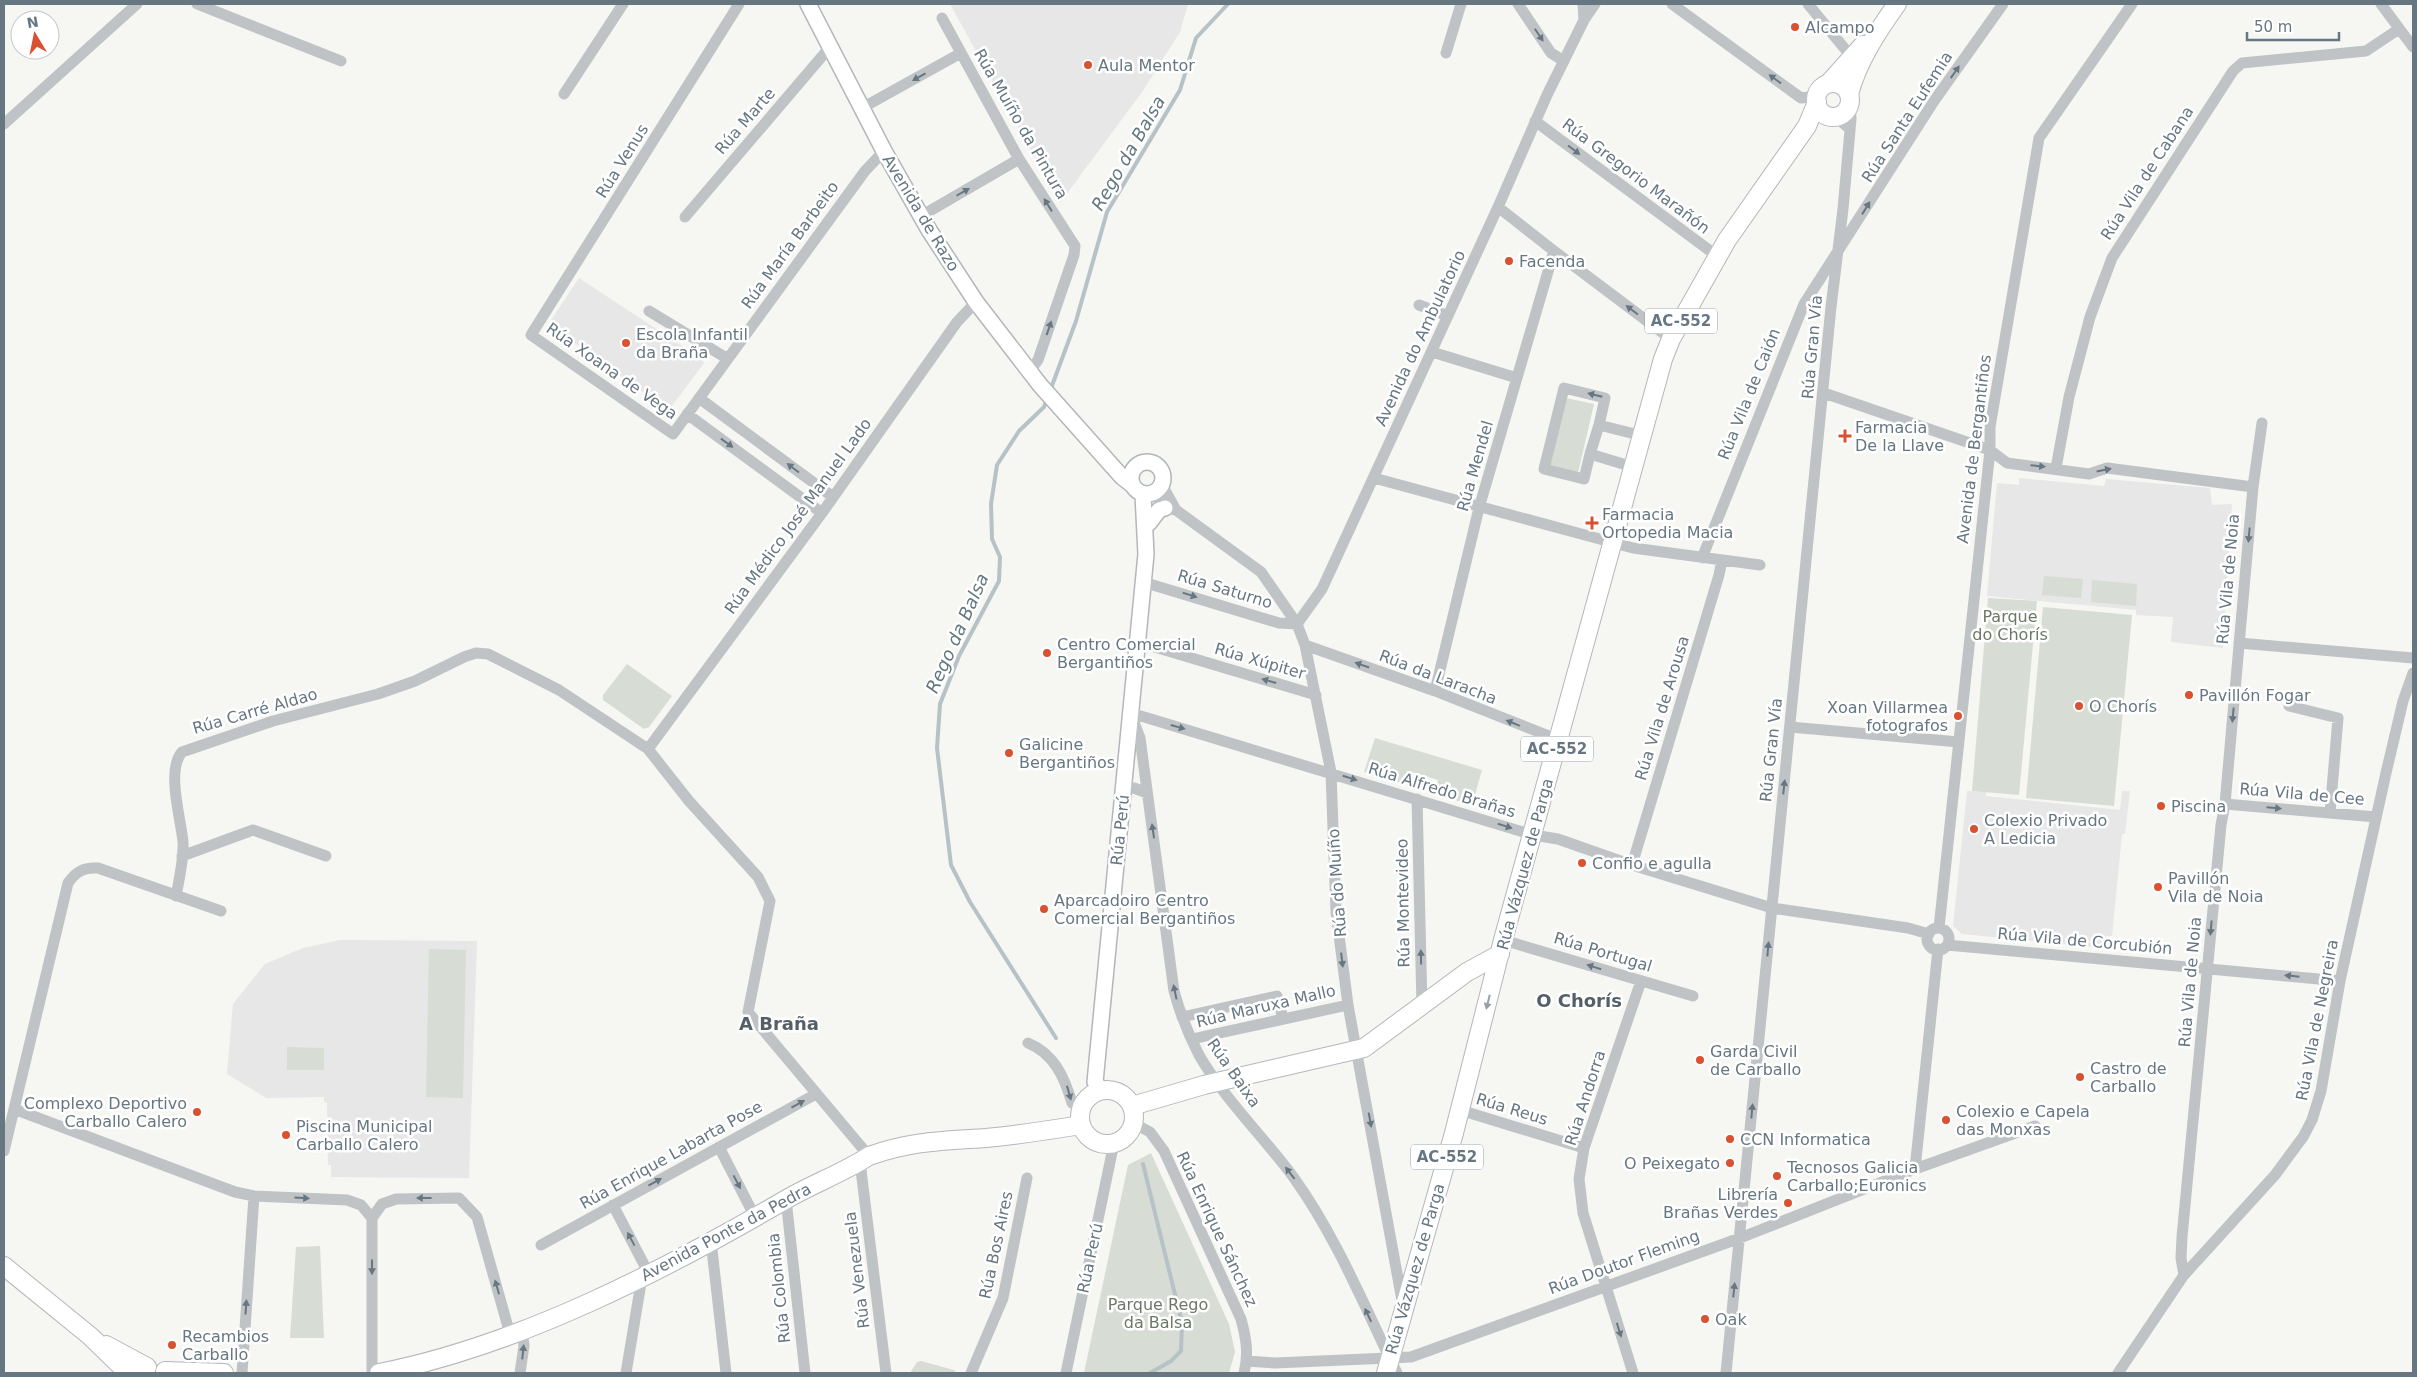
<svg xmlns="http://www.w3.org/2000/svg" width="2417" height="1377" font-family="'DejaVu Sans',sans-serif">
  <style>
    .built { fill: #e6e7e6 }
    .green { fill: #d7dcd4 }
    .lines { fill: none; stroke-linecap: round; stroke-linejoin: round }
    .stream { stroke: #b6c2c6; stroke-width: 4 }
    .secondary-casing { stroke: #b2b7bb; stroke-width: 18 }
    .primary-casing { stroke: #b3b7ba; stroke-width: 20 }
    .street { stroke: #bfc3c6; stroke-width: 11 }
    .secondary { stroke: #fff; stroke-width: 15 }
    .primary { stroke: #fff; stroke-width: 18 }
    .oneway { fill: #677782 }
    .oneway2 { fill: #95a0a8 }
    .poi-dot { fill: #d95130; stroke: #fff; stroke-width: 2 }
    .labels { text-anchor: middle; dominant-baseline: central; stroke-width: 5; stroke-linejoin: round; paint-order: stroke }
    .shield { fill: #fff; stroke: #95a0a8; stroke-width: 1 }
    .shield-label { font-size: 15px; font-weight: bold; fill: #677782 }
    .poi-label { font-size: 16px; fill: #677782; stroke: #fff; text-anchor: start }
    .street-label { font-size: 16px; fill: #677782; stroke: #fff }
    .park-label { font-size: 16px; fill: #6a7965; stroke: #fff }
    .water-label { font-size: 18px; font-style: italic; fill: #63787f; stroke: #fff }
    .neighbourhood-label { font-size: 18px; font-weight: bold; fill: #546067; stroke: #fff }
  </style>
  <rect width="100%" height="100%" fill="#f6f6f3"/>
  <path class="built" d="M 950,4 L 1188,4 L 1180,32 L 1142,92 L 1060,203 Z
    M 579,278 L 702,359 L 704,363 L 671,407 L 665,408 L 552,327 L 551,320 Z
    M 2019,478 L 2104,486 L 2106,479 L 2210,488 L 2212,505 L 2232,504 L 2223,648 L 2171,642 L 2173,617 L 2136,615 L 2136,610 L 1987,596 L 1997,483 L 2019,485 Z
    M 1967,791 L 1986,792 L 1986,796 L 2120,810 L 2122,791 L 2130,791 L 2125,834 L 2122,834 L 2112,936 L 2106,936 L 2105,948 L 1962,934 L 1953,926 Z
    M 340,940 L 477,941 L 469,1178 L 331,1177 L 331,1165 L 328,1165 L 327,1103 L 324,1102 L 324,1097 L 266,1098 L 227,1074 L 233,1004 L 265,964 L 303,948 Z"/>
  <path class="green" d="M 1566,398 L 1594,404 L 1578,473 L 1550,467 Z
    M 2044,576 L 2083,579 L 2081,598 L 2042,595 Z
    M 2092,580 L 2137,584 L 2136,606 L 2091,602 Z
    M 1988,598 L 2037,601 L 2019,795 L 1972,791 Z
    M 2043,607 L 2132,615 L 2114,806 L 2026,798 Z
    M 627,664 L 672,696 L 649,727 L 644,729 L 603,700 L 603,695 Z
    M 1375,738 L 1482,770 L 1472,805 L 1435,794 L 1438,780 L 1412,772 L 1408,785 L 1364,772 Z
    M 429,949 L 466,950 L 463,1098 L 426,1097 Z
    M 287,1047 L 324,1048 L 324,1070 L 287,1070 Z
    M 1151,1153 L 1229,1324 L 1235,1352 L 1229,1373 L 1084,1373 L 1128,1165 Z
    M 320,1246 L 324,1338 L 290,1338 L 296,1247 Z
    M 921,1361 L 954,1370 L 957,1373 L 910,1373 L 917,1362 Z"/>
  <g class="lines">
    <path class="stream" d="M 1050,391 L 1076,321 L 1107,212 L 1180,90 L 1196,38 L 1228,4
      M 1047,399 L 1044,407 L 1019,431 L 997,465 L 991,504 L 992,539 L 1000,557 L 999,581 L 959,656 L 940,704 L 937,748 L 951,865 L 970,902 L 1056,1038
      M 1143,1164 L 1182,1323 L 1181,1351 L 1171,1361 L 1150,1373"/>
    <defs>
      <path id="secondary" d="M 808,4 L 884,151 L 929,230 L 976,302 L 1040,385 L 1122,477 L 1131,484
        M1131 478a16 16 0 1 1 32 0a16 16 0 1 1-32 0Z
        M 1149,523 L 1159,510 L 1165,508
        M 1101,1090 L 1095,1082 L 1146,554 L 1143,495"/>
      <path id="primary" d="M1816 100a17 17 0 1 1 34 0a17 17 0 1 1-34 0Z
        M 1828,84 L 1863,45
        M 1849,94 C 1858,61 1877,32 1897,4
        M1080 1117a27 27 0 1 1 54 0a27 27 0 1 1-54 0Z
        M 1132,1106 L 1204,1085 L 1364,1048 L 1467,972 L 1500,954
        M 4,1266 L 90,1336 L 128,1373
        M 106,1345 L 147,1367
        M 165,1371 L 224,1373
        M 379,1373 C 518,1346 663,1271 785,1200 C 812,1184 843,1173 869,1156 C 912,1141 942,1141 986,1138 C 1018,1135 1050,1130 1081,1125
        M 1386,1373 L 1454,1133 L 1503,940 L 1663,359 L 1671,339 L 1727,240 L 1807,126 L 1817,102"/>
    </defs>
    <use href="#secondary" class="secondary-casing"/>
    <use href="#primary" class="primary-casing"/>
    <path class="street" d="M 197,4 L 341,61
      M 739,4 L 531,335 L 673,434 L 865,171 L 884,151
      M 1518,4 L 1551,53 L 1564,61
      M 1583,4 L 1584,20
      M 1672,4 L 1801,98 L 1817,96
      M 1808,4 L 1845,49
      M 2381,4 L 2413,47
      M 942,18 L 1019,159 L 1075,246 L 1074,255 L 1038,360 L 1029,372
      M 1446,53 L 1461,4
      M 564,94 L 623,4
      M 862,108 L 961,53
      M 1836,117 L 1850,129
      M 1535,121 L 1717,256
      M 4,124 L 137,4
      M 1498,207 L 1554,251 L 1671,339
      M 921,216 L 1019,159
      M 685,217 L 830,47
      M 1419,305 L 1448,316
      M 649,311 L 728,359
      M 1432,352 L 1517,378
      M 1824,393 L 1990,450 L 2007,463 L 2089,474 L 2107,468 L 2253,487
      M 699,398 L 833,497
      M 687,414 L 822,513
      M 1590,454 L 1599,425
      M 1633,467 L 1590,454 L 1584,479 L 1544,469 L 1564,388 L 1605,398 L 1599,425 L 1643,436
      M 2056,468 L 2069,397 L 2090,317 L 2112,258 L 2233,71 L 2242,63 L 2366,51 L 2399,29
      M 1374,478 L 1633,548 L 1760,565
      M 1162,485 L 1176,510
      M 1156,492 L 1165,508 L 1176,510 L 1261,572 L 1297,624 L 1305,645 L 1331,772 L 1336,912 L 1348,1005 L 1403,1306
      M 1702,558 L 1804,304 L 1934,101 L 2003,4
      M 1143,582 L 1279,623 L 1297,624
      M 1297,624 L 1322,589 L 1498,207 L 1547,95 L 1584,20 L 1595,4
      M 1138,642 L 1316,695
      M 2239,643 L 2413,658
      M 1305,645 L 1435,691 L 1559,740
      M 1435,691 L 1479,508 L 1554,251
      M 2289,706 L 2338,718 L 2330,813
      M 1131,713 L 1533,835 L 1558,839 L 1632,865 L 1772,908 L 1908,928 L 1929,934
      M 1132,717 L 1140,738 L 1174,991 C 1180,1013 1188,1034 1199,1055 C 1225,1100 1264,1137 1294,1178 C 1337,1238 1365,1308 1397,1373
      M 1790,727 L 1959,742
      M 648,749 L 822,513 L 957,322 L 976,302
      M 1124,789 L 1134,788 L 1147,793
      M 1417,799 L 1422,1006
      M 2225,804 L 2376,817
      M 182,856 L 253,830 L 326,856
      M 1632,865 L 1719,575 L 1722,560
      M 176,896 C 179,879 184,860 183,842 C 181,819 166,770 182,752 L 273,721 L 378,694 L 415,681 L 464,657 L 476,653 L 488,654 L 559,690 L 648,749 L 689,801 L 758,877 L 770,901 L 748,1012 L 869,1156
      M 1939,928 L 1990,450 L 1990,427 L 2039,138 L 2132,4
      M1927 939a11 11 0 1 1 22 0a11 11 0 1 1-22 0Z
      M 1503,940 L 1693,996
      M 1947,945 L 2340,981
      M 1182,1017 L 1277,996 L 1283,1019
      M 1192,1039 L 1348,1005
      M 1028,1043 C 1054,1054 1064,1076 1072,1103 L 1082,1107
      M 14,1109 L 235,1192 L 254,1196 L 347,1200 L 361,1205 L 372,1218
      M 1460,1110 L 1584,1148
      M 1133,1123 L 1150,1132 L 1164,1151 L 1241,1319 C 1246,1338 1249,1353 1244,1373
      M 719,1147 L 755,1217
      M 4,1151 L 68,883 C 76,872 83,867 98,868 L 221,911
      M 860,1162 L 886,1373
      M 1915,1169 L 1938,949
      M 786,1199 L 805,1373
      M 613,1205 L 649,1274
      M 372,1218 L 382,1204 L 396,1199 L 459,1198 L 477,1217 L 510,1334
      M 372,1218 L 372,1373
      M 711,1241 L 726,1373
      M 541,1245 L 816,1094
      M 2184,1275 L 2181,1258 L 2182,1237 L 2221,825 L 2225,804 L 2253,487 L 2262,423
      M 1247,1361 L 1275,1363 L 1411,1357 L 1740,1238 L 1915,1169 L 2035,1126
      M 242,1373 L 254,1196
      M 520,1373 L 524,1346 L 522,1330
      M 626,1373 L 642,1277
      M 971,1373 L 1003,1298 L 1027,1178
      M 1066,1373 L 1114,1143
      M 1633,1373 L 1583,1213 L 1579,1179 L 1584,1148 L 1641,981
      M 1726,1373 L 1831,307 L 1843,209 L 1851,119 L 1850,104
      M 2118,1373 L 2184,1275 L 2275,1175 L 2303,1137 L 2312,1120 L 2321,1091 L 2340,981 L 2386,773 L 2403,701 L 2413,673"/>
    <use href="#secondary" class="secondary"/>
    <use href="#primary" class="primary"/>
  </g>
  <defs><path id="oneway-solid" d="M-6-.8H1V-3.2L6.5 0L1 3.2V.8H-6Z" transform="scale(1.25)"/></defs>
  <g class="oneway">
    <use href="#oneway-solid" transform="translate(1539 35) rotate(56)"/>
    <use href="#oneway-solid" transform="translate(1955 72) rotate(-55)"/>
    <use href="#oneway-solid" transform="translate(919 77) rotate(151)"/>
    <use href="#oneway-solid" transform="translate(1775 79) rotate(-144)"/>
    <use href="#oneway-solid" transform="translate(1574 150) rotate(37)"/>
    <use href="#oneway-solid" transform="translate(963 192) rotate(-30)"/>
    <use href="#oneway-solid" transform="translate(1048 205) rotate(-122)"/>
    <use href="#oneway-solid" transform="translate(1866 208) rotate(-58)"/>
    <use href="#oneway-solid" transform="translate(1632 310) rotate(-143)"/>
    <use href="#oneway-solid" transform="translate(1049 328) rotate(-71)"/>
    <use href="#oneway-solid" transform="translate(1595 395) rotate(-166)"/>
    <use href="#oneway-solid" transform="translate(727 443) rotate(36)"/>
    <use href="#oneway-solid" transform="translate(2038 466) rotate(6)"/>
    <use href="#oneway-solid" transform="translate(793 468) rotate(-143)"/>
    <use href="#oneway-solid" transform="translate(2104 470) rotate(-11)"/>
    <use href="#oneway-solid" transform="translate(2249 535) rotate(95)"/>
    <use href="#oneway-solid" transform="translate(1190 595) rotate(17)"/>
    <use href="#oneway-solid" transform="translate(1362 665) rotate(-161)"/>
    <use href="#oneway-solid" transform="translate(1269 681) rotate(-164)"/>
    <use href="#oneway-solid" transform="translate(2233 715) rotate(95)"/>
    <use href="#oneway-solid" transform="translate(1513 723) rotate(-158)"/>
    <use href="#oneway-solid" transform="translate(1178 727) rotate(16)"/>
    <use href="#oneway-solid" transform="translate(1350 778) rotate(17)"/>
    <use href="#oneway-solid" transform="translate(1784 787) rotate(-84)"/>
    <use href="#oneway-solid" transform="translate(2274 808) rotate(5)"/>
    <use href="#oneway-solid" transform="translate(1505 826) rotate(17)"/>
    <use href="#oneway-solid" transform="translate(1153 831) rotate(-98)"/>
    <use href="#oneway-solid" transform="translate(2211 928) rotate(95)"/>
    <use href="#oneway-solid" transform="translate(1768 949) rotate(-85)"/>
    <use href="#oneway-solid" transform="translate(1421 957) rotate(-91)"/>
    <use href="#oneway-solid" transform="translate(1342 960) rotate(83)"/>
    <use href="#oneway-solid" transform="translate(1594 967) rotate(-163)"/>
    <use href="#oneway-solid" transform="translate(2292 976) rotate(-174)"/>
    <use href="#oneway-solid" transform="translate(1175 992) rotate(-102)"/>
    <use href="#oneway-solid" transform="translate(1069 1093) rotate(74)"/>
    <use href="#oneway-solid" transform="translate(798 1104) rotate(-29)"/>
    <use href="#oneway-solid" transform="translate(1752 1111) rotate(-85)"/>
    <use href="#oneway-solid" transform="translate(1370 1120) rotate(80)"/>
    <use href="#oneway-solid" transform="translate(1290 1173) rotate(-128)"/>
    <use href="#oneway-solid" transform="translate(655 1182) rotate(-29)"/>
    <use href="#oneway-solid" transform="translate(737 1182) rotate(62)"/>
    <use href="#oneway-solid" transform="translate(302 1198) rotate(3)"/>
    <use href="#oneway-solid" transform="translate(424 1198) rotate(180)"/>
    <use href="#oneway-solid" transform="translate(631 1239) rotate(-118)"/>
    <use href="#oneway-solid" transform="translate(372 1267) rotate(90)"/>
    <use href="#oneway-solid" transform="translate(497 1287) rotate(-106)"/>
    <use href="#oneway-solid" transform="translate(1734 1290) rotate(-84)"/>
    <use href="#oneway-solid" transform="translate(246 1307) rotate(-86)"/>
    <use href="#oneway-solid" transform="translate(1368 1315) rotate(-115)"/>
    <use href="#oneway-solid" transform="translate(1619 1330) rotate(73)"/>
    <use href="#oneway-solid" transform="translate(523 1352) rotate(-84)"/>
  </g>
  <use class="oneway2" href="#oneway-solid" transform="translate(1488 1002) rotate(104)"/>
  <g class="poi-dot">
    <circle cx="1795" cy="27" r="5"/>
    <circle cx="1088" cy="65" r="5"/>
    <circle cx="1509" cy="261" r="5"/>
    <circle cx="626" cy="343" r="5"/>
    <path d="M1842.5 428.5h5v5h5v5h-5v5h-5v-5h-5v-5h5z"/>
    <path d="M1589.5 515.5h5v5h5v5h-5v5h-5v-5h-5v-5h5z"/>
    <circle cx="1047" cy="653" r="5"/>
    <circle cx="2189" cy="695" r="5"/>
    <circle cx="2079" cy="706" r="5"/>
    <circle cx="1958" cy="716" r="5"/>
    <circle cx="1009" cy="753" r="5"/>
    <circle cx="2161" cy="806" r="5"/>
    <circle cx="1974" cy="829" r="5"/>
    <circle cx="1582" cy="863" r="5"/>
    <circle cx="2158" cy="887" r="5"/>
    <circle cx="1044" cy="909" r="5"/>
    <circle cx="1700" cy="1060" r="5"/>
    <circle cx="2080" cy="1077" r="5"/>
    <circle cx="197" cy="1112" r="5"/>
    <circle cx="1946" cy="1120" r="5"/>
    <circle cx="286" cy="1135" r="5"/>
    <circle cx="1730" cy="1139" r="5"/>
    <circle cx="1730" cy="1163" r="5"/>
    <circle cx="1777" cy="1176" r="5"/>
    <circle cx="1788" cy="1203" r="5"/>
    <circle cx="1705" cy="1319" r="5"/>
    <circle cx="172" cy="1345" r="5"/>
  </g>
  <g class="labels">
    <g class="shield">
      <rect x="1645" y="308.5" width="72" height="25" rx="4"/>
      <rect x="1521" y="736.5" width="72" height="25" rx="4"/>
      <rect x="1411" y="1144.5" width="72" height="25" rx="4"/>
    </g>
    <g class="shield-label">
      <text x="1681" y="321">AC-552</text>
      <text x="1557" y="749">AC-552</text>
      <text x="1447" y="1157">AC-552</text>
    </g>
    <g class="poi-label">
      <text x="1805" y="27">Alcampo</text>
      <text x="1098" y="65">Aula Mentor</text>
      <text x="1519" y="261">Facenda</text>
      <text x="636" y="334">Escola Infantil<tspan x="636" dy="18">da Braña</tspan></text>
      <text x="1855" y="427">Farmacia<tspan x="1855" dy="18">De la Llave</tspan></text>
      <text x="1602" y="514">Farmacia<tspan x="1602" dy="18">Ortopedia Macia</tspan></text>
      <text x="1057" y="644">Centro Comercial<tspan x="1057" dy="18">Bergantiños</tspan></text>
      <text x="2199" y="695">Pavillón Fogar</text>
      <text x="2089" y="706">O Chorís</text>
      <text x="1948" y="707" text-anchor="end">Xoan Villarmea<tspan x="1948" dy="18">fotografos</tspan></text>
      <text x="1019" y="744">Galicine<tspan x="1019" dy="18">Bergantiños</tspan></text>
      <text x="2171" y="806">Piscina</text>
      <text x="1984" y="820">Colexio Privado<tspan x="1984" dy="18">A Ledicia</tspan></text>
      <text x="1592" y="863">Confio e agulla</text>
      <text x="2168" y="878">Pavillón<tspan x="2168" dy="18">Vila de Noia</tspan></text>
      <text x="1054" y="900">Aparcadoiro Centro<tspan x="1054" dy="18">Comercial Bergantiños</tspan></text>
      <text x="1710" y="1051">Garda Civil<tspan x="1710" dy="18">de Carballo</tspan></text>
      <text x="2090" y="1068">Castro de<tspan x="2090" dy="18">Carballo</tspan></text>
      <text x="187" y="1103" text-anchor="end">Complexo Deportivo<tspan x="187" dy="18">Carballo Calero</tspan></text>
      <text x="1956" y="1111">Colexio e Capela<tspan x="1956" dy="18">das Monxas</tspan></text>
      <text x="296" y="1126">Piscina Municipal<tspan x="296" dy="18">Carballo Calero</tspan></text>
      <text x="1740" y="1139">CCN Informatica</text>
      <text x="1720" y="1163" text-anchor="end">O Peixegato</text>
      <text x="1787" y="1167">Tecnosos Galicia<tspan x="1787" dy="18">Carballo;Euronics</tspan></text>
      <text x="1778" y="1194" text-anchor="end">Librería<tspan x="1778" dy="18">Brañas Verdes</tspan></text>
      <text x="1715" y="1319">Oak</text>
      <text x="182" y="1336">Recambios<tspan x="182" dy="18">Carballo</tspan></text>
    </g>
    <g class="street-label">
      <text transform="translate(1907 117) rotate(-57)">Rúa Santa Eufemia</text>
      <text transform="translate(745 121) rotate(-49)">Rúa Marte</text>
      <text transform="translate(1021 124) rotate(60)">Rúa Muíño da Pintura</text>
      <text transform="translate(622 161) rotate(-58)">Rúa Venus</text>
      <text transform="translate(2147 173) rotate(-57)">Rúa Vila de Cabana</text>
      <text transform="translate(1636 176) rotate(37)">Rúa Gregorio Marañón</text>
      <text transform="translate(921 213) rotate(59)">Avenida de Razo</text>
      <text transform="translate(790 245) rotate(-54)">Rúa María Barbeito</text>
      <text transform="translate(1420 338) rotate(-65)">Avenida do Ambulatorio</text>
      <text transform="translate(1812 347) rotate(-85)">Rúa Gran Vía</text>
      <text transform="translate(612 371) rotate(35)">Rúa Xoana de Vega</text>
      <text transform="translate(1749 394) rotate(-68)">Rúa Vila de Caión</text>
      <text transform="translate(1974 449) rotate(-83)">Avenida de Bergantiños</text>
      <text transform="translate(1475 466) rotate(-74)">Rúa Mendel</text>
      <text transform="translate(798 516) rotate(-54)">Rúa Médico José Manuel Lado</text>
      <text transform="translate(2228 579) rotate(-85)">Rúa Vila de Noia</text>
      <text transform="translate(1225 589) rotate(17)">Rúa Saturno</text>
      <text transform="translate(1260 661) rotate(16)">Rúa Xúpiter</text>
      <text transform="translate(1438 677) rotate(21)">Rúa da Laracha</text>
      <text transform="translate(1662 708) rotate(-73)">Rúa Vila de Arousa</text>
      <text transform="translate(255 711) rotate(-16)">Rúa Carré Aldao</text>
      <text transform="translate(1771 750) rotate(-84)">Rúa Gran Vía</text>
      <text transform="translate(1442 790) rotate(17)">Rúa Alfredo Brañas</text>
      <text transform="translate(2302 794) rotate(5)">Rúa Vila de Cee</text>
      <text transform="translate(1120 830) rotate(-84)">Rúa Perú</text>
      <text transform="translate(1525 864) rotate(-75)">Rúa Vázquez de Parga</text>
      <text transform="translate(1337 883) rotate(-94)">Rúa do Muíño</text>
      <text transform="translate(1403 903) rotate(-91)">Rúa Montevideo</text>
      <text transform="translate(2085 941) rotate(5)">Rúa Vila de Corcubión</text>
      <text transform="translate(1603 952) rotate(17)">Rúa Portugal</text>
      <text transform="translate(2190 982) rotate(-85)">Rúa Vila de Noia</text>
      <text transform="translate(1266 1006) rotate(-13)">Rúa Maruxa Mallo</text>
      <text transform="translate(2317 1020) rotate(-79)">Rúa Vila de Negreira</text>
      <text transform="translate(1234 1073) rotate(55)">Rúa Baixa</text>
      <text transform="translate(1585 1098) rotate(-72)">Rúa Andorra</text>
      <text transform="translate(1512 1109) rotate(17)">Rúa Reus</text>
      <text transform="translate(671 1155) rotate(-29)">Rúa Enrique Labarta Pose</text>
      <text transform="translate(1217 1229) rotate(65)">Rúa Enrique Sánchez</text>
      <text transform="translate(726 1232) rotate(-28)">Avenida Ponte da Pedra</text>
      <text transform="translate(996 1245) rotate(-78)">Rúa Bos Aires</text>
      <text transform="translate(1090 1258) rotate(-78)">Rúa Perú</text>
      <text transform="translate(1624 1262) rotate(-20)">Rúa Doutor Fleming</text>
      <text transform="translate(1415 1269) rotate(-74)">Rúa Vázquez de Parga</text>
      <text transform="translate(857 1270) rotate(-97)">Rúa Venezuela</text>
      <text transform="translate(779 1288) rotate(-96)">Rúa Colombia</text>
    </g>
    <g class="park-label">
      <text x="2010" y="616">Parque<tspan x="2010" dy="18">do Chorís</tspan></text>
      <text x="1158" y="1304">Parque Rego<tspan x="1158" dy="18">da Balsa</tspan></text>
    </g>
    <g class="water-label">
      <text transform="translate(1128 153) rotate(-60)">Rego da Balsa</text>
      <text transform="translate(957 633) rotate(-66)">Rego da Balsa</text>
    </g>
    <g class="neighbourhood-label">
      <text x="1579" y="1000">O Chorís</text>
      <text x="779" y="1023">A Braña</text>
    </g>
  </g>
  <rect width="2417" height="1377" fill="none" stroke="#677782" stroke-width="10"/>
  <g transform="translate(35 35) rotate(350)"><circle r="24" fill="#ffffff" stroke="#c2c9cd"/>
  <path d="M0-4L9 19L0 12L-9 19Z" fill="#d95130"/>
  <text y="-8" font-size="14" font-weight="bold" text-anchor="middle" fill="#677782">N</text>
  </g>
  <path d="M2247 32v8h92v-8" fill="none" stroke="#677782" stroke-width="2.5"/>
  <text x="2254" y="32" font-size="15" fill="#677782" stroke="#ffffff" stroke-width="4" paint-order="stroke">50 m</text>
</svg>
